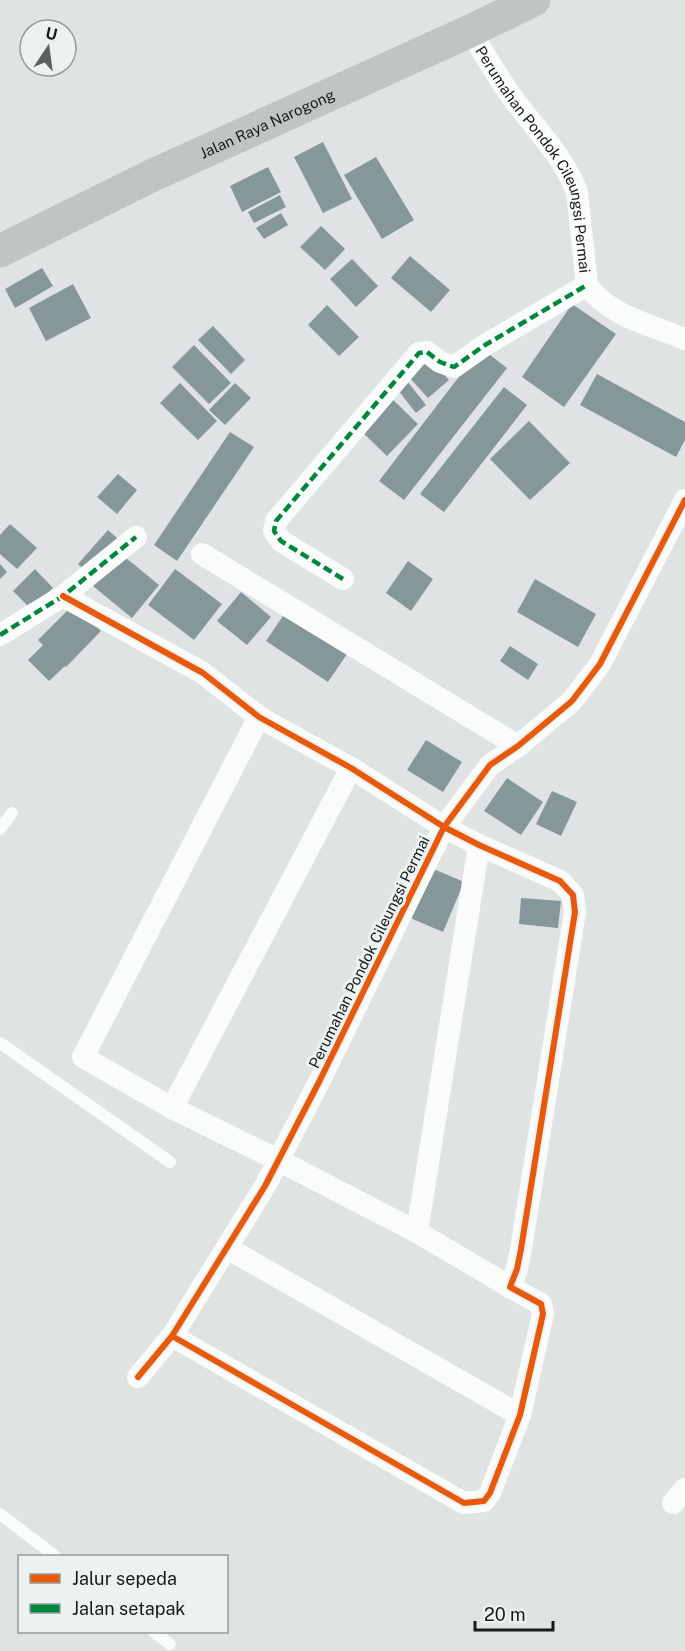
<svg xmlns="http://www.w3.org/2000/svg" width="685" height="1651" font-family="'Public Sans',sans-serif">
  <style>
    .building { fill: #859799 }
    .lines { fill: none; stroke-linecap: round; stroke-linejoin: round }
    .service { stroke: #fafbfb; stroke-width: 12 }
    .minor { stroke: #fafbfb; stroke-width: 22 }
    .primary { stroke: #bfc5c3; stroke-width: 33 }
    .quiet { stroke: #00873e; stroke-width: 4.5; stroke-dasharray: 9 4.5; stroke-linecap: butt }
    .cycleway-casing { stroke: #ebf2f1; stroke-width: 10 }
    .cycleway { stroke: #e8590c; stroke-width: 6 }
    .labels { text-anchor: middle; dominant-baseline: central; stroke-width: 6; stroke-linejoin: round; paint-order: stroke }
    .street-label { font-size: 15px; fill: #191b1b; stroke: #ebf2f1 }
  </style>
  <rect width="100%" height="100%" fill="#dfe3e3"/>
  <path class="building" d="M 323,142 L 352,199 L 323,213 L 294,157 Z
    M 376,157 L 414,220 L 382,239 L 344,175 Z
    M 268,167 L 281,192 L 242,212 L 230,186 Z
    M 280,195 L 286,207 L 254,223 L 248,212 Z
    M 281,213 L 288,225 L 264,239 L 256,228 Z
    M 321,226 L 345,249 L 325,270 L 300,247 Z
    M 410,256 L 450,290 L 431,312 L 391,278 Z
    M 352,259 L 378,286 L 356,307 L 330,279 Z
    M 42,268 L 53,286 L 15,308 L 5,289 Z
    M 73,284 L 91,318 L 46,341 L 29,308 Z
    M 572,304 L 616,334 L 564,407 L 522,377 Z
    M 327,305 L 359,337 L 339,356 L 308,325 Z
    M 213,326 L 245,360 L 231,374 L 198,340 Z
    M 194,345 L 231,383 L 209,404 L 172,367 Z
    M 481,348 L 507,368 L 404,500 L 379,481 Z
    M 429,358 L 449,380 L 428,398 L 408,376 Z
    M 597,374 L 685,422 L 685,440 L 676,457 L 580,405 Z
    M 404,377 L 426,405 L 416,413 L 394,385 Z
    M 180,383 L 217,421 L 198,440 L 160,403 Z
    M 235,383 L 251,398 L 225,425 L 209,410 Z
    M 504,387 L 527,405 L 444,512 L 420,494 Z
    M 388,395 L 418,424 L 387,456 L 357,427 Z
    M 529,421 L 570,463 L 530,500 L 490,459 Z
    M 230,432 L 254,447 L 177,561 L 154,545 Z
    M 118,474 L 137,490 L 117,514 L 97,497 Z
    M 10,524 L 37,548 L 17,569 L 0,554 L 0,535 Z
    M 108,530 L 117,538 L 87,572 L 78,564 Z
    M 120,553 L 159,585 L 132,618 L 93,586 Z
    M 408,561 L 433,579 L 411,611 L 386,593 Z
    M 0,564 L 7,572 L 0,579 Z
    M 35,569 L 53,588 L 31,609 L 13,591 Z
    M 175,569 L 222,604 L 194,640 L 148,605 Z
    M 535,579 L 596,614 L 578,647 L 517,612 Z
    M 241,592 L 271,617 L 247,645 L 217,621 Z
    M 74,604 L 101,631 L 66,667 L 65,666 L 49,681 L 28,660 L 43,645 L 38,640 Z
    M 287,610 L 349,651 L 328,682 L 266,641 Z
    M 510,646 L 538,664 L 528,680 L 500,661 Z
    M 426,740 L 462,762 L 443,792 L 407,770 Z
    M 507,778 L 543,802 L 521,835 L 484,811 Z
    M 552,791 L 577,802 L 561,836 L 536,824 Z
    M 429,867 L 464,882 L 443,932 L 408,917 Z
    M 521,898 L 561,901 L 558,928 L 519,924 Z"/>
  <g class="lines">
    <path class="service" d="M 0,829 L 12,813
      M 0,1043 L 170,1162
      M 0,1514 L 55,1556
      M 154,1632 L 170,1644"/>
    <g class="minor">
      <path id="s1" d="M 470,31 C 484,53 497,76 512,97 C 535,129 563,155 577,192 L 587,285 C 609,316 651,325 685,339"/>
      <path d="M 202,554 L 518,746"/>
      <path d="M 343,579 L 281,541 L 274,531 L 276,521 L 419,353 L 427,352 L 440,362 L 454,367 L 485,345 L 587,285"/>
      <path d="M 63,596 L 203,673 L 259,717 L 351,768 L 444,827 L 479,845 L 560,881 L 573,895 L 575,912 L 521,1249 L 517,1269 L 510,1287 L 541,1304 L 543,1314 L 520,1415 L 490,1493 L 484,1501 L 464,1503 L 172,1336"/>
      <path d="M 0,635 L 63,596 L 136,537"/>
      <path d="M 259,717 L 83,1057 L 172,1108 L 278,1160 L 417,1232 L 510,1287"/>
      <path d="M 172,1108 L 351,768"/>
      <path d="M 417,1232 L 479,845"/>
      <path d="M 227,1248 L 520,1415"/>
      <path d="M 138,1377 L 172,1336 L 265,1186 L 319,1082 L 444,827 L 490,765 L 518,746 L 572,701 L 600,664 L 685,500"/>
      <path d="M 673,1503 L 685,1489"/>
    </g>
    <path class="primary" id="s2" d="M 0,251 L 151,176 L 470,31 L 534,0"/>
    <path class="quiet" d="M 343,579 L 281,541 L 274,531 L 276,521 L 419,353 L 427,352 L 440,362 L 454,367 L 485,345 L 587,285
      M 0,635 L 63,596 L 136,537"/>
    <defs>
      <path id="cycleway" d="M 63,596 L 203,673 L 259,717 L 351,768 L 444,827 L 479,845 L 560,881 L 573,895 L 575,912 L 521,1249 L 517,1269 L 510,1287 L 541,1304 L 543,1314 L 520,1415 L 490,1493 L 484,1501 L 464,1503 L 172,1336
        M 138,1377 L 172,1336 L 265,1186 L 319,1082 L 444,827 L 490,765 L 518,746 L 572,701 L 600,664 L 685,500"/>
    </defs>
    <use href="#cycleway" class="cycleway-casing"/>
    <use href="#cycleway" class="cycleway"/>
  </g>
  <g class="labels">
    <g class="street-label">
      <text stroke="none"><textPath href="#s2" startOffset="296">Jalan Raya Narogong</textPath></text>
      <text stroke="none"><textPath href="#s1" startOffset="147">Perumahan Pondok Cileungsi Permai</textPath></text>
      <text transform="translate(369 952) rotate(-64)">Perumahan Pondok Cileungsi Permai</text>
    </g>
  </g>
  <rect x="18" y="1555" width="210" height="78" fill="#ebf2f1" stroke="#979c9b" stroke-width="1.5"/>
  <rect x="30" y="1574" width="30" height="9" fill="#e8590c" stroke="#979c9b" stroke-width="1.5"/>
  <text x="72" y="1585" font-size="18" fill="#191b1b">Jalur sepeda</text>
  <rect x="30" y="1604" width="30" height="9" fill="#00873e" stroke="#979c9b" stroke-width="1.5"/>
  <text x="72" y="1615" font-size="18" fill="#191b1b">Jalan setapak</text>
  <g transform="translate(48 48) rotate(13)"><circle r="28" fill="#ebf2f1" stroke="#979c9b" stroke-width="1.5"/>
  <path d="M0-4.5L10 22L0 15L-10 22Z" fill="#5e6161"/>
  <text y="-9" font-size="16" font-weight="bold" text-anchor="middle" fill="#191b1b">U</text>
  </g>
  <path d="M475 1621v9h78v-9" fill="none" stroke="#191b1b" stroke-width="3"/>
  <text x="484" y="1621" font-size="18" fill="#191b1b" stroke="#ebf2f1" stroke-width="4.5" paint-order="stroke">20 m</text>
</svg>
